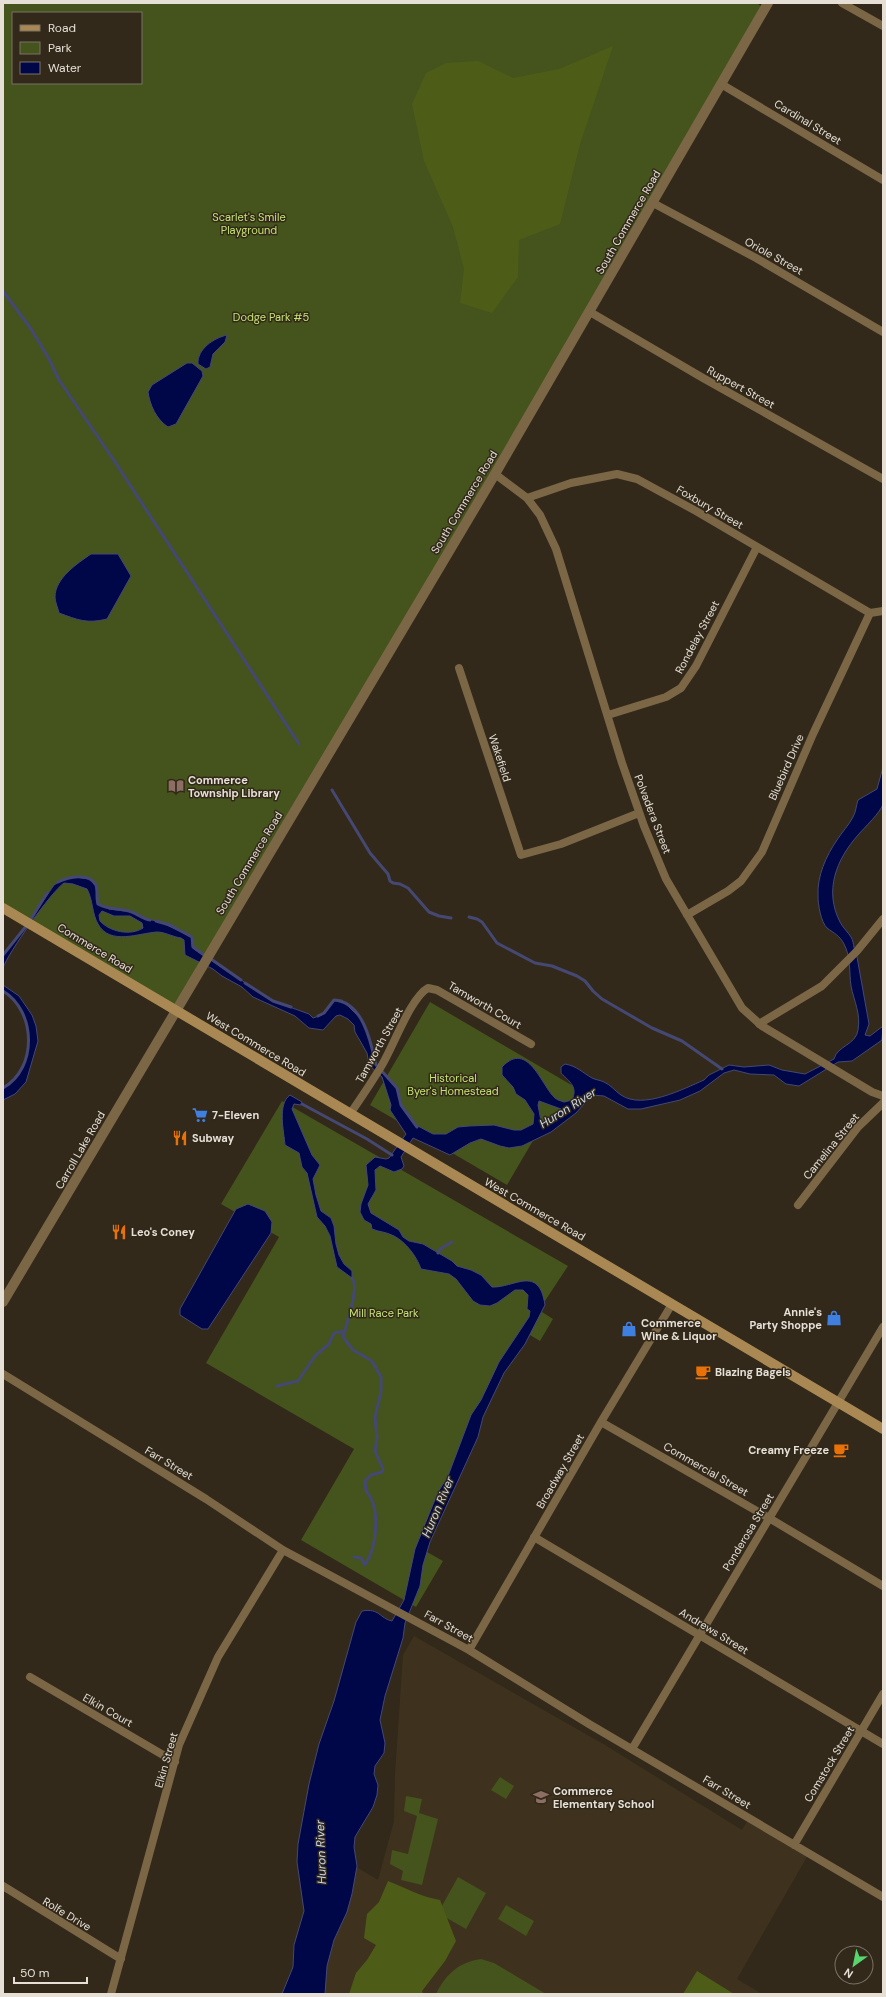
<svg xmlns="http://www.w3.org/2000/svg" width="886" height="1997" font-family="'DM Sans',sans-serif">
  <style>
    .built { fill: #3e321e }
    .green { fill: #45531c; fill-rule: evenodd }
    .forest { fill: #4d5d18 }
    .water { fill: #000748; stroke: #454873; fill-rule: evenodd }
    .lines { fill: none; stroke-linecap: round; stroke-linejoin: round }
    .stream { stroke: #454873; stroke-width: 3 }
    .minor { stroke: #7b6646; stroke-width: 8 }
    .tertiary { stroke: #7b6646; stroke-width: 10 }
    .secondary { stroke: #a98853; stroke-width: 10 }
    .labels { text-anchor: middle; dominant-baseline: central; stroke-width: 3; stroke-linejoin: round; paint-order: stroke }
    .street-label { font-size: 11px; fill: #e5dfd6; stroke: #32291a }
    .park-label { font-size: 11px; fill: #c5e46f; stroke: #32291a }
    .poi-label { font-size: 11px; font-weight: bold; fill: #e5dfd6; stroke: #32291a; text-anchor: start }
    .water-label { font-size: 12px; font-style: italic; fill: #cdd8ec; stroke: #32291a }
  </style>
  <rect width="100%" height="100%" fill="#32291a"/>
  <path class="built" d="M 414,1636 L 605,1745 L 742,1830 L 748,1820 L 808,1855 L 737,1979 L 762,1994 L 293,1994 L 317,1843 L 378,1880 L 394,1821 L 395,1774 L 403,1655 Z"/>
  <path class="green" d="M 3,3 L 757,3 L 763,8 L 218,939 L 174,1008 L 3,905 ZM 13,13 L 141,13 L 141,83 L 13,83 Z
    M 430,1002 L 585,1093 L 534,1139 L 507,1185 L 370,1105 Z
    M 282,1101 L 568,1266 L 539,1310 L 553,1319 L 540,1341 L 525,1332 L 502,1366 L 420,1548 L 443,1561 L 416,1607 L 301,1540 L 354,1449 L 206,1363 L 279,1237 L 221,1204 Z
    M 500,1777 L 514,1786 L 506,1799 L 491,1790 Z
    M 406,1796 L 422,1799 L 419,1813 L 438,1819 L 422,1885 L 401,1880 L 403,1871 L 390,1864 L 392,1850 L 408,1854 L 417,1816 L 404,1811 Z
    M 458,1877 L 486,1893 L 466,1929 L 438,1913 Z
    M 506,1905 L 534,1921 L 526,1936 L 498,1919 Z
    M 481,1959 L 494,1963 L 546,1994 L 436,1994 C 446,1974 459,1962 481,1959 Z"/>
  <path class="forest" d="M 613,46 L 580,144 L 560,224 L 519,240 L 518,277 L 492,313 L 460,303 L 464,269 L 453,227 L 424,161 L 412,104 L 426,73 L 446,63 L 478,61 L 513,78 L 559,69 Z
    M 388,1881 C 406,1888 421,1897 440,1900 L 456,1941 L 445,1961 L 422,1991 L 423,1994 L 349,1994 L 356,1973 L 367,1960 L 376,1945 L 364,1938 L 367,1914 L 379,1902 Z
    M 697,1971 L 734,1994 L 683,1994 Z"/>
  <path class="water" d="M 227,335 L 225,342 L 213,354 L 210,367 L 206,369 L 198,364 C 197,349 214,338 227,335 Z
    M 187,363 L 192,363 L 202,371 L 203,376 L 176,424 L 168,427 C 156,419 150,405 148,392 L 152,385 Z
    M 91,554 L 118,554 L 131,576 L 107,619 C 87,624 78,620 59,613 C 58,608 55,602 55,597 C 55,578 78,563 91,554 Z
    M 883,767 C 883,778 886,793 883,804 C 881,812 864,828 858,835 C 836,860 824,891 840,922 C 843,928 848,932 851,937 C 855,944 853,951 857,957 L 869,1024 L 865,1035 L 870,1036 L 883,1026 L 882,1040 L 852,1061 L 838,1062 L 799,1086 L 786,1084 L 774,1075 L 750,1074 L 734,1070 L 724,1073 L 700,1091 L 680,1100 L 641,1109 L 628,1109 L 604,1096 L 592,1095 L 576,1113 L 551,1132 L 522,1146 L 509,1148 L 500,1146 L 481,1139 L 470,1143 L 450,1155 L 413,1138 L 401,1157 L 404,1166 L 402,1169 L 394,1172 L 380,1166 L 375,1170 L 376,1190 L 368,1204 L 371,1213 L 399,1230 L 403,1237 L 409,1241 L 423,1244 L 452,1261 L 457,1266 L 471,1270 L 481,1275 L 492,1287 C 514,1288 539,1264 545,1305 L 525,1344 L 504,1373 L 483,1417 L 478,1437 L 430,1542 L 423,1565 L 420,1586 L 405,1623 L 403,1638 L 385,1696 L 380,1720 L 385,1743 L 384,1753 L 375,1766 L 374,1774 L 378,1785 L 377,1795 L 373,1807 L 355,1837 L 354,1847 L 357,1866 L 352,1894 L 347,1912 L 334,1940 L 327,1966 L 325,1994 L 282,1994 L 293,1967 L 294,1945 L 304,1911 L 297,1862 L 298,1844 L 309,1784 L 319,1744 L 334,1701 L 356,1622 L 362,1611 C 380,1608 379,1618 392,1621 L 404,1600 L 415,1549 L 438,1492 L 448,1476 L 471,1415 L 481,1400 L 499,1362 L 529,1317 L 530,1311 L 527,1309 L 528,1295 L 523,1290 L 515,1290 L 497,1303 L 490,1306 L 480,1305 L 473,1301 L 456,1279 L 449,1274 L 421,1269 C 417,1257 406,1242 394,1236 C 387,1232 379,1232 372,1229 L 371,1224 L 364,1220 L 360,1212 L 361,1204 L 368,1185 L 366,1165 L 375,1157 L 386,1159 L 389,1158 L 406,1134 L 390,1110 L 391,1105 L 382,1077 L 369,1065 L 367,1053 L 355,1032 L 354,1025 L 348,1019 L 340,1015 L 336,1016 L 323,1030 L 309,1028 L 295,1016 L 253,997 L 242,987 L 222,976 L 213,969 L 185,955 L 184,940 L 181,938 C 173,937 165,932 157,932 C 139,933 110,946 98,924 C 92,914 93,900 87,889 L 73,884 L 64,883 C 51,892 8,953 3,968 L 3,955 L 27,925 L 54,885 L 64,879 L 74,877 L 90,879 L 96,886 L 98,904 L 109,909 L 133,912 L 145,919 L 158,921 L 192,937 L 192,946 L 194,949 L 273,1001 L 309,1014 L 313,1018 L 322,1015 L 334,1000 L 342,1000 L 361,1019 L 369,1036 L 376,1065 L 397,1088 L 401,1105 L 416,1125 L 433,1134 L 446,1134 L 458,1127 L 469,1126 L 494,1125 L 514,1130 L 521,1130 L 533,1124 L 534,1114 L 525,1100 L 516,1094 L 513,1087 L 502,1075 L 502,1067 C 528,1039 542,1087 555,1098 C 557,1100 561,1101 564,1102 L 572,1100 C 578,1087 570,1082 561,1073 L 561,1067 L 565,1064 C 577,1066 583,1073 592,1078 C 596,1080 600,1080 604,1082 C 611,1085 615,1091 621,1095 C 643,1110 683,1089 704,1080 L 709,1075 L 729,1065 L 744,1067 L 769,1065 L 782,1070 L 805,1074 L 834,1059 C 837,1046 856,1045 858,1030 C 861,1014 854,1001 851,986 C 849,972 851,957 844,944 C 840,936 834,933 827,928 C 821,922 818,905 818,896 C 817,876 826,856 837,840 C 842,832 849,825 853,817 C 856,812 856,806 858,800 L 877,789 ZM 102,911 L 114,916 L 130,916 L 142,923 L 143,928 C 131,936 110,932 100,921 L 99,915 ZM 539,1101 L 561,1109 L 546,1120 L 541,1121 L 538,1105 Z
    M 3,985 L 19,996 L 32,1015 L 36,1026 L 38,1041 L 26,1082 L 15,1094 L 3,1100 L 3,1088 C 38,1068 36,1011 3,991 Z
    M 290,1095 L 302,1102 L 301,1105 L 294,1104 L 292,1109 L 312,1155 L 320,1165 L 313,1179 L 316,1195 L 321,1211 L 331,1218 L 334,1226 L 336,1244 L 339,1255 L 344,1264 L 352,1271 L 352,1278 L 337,1267 L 330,1236 L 325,1226 L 317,1217 L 307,1173 L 302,1167 L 299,1153 L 285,1145 C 284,1132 277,1104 290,1095 Z
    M 248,1204 L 265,1211 L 272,1222 L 271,1233 L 208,1329 L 202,1329 L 180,1315 L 180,1309 L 236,1209 Z"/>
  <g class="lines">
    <path class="stream" d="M 3,291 L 31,329 L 49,359 L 59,380 L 113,459 L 299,744
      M 332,790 L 370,853 L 388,874 L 390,881 L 393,883 L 400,884 L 408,888 L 429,912 L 439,916 L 451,918
      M 58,882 C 68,877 89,872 96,885 C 98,891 96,898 98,904 C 108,910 119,908 129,911 C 137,913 142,919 150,920
      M 469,917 L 477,919 L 482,922 L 497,943 L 535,963 L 552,966 L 577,976 L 585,981 L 593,991 L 602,999 L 652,1028 L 682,1041 L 722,1069
      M 31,919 L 47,893
      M 156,921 L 170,925 L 192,937 L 193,947 L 204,955
      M 3,955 L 27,925
      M 211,959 L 241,980
      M 245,983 L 273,1001 L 291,1007
      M 3,991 C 36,1011 38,1068 3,1088
      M 318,1016 L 324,1013 L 334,1000 C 363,1002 371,1042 376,1065
      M 380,1069 L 397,1088 L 401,1105 L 417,1127
      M 302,1104 L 367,1139 L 392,1155
      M 438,1253 L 440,1249 L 452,1242
      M 352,1278 C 360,1286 346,1325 343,1337 L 353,1350 L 372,1361 L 381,1377 L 381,1392 L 375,1417 L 377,1438 L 375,1451 L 383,1469 L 382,1472 L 371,1475 L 365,1481 L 366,1491 C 381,1507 377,1548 365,1565 L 361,1558 L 354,1557
      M 277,1386 L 298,1381 L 315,1356 L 329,1344 L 334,1333 L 345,1331"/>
    <path class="minor" d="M 842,3 L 883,26
      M 721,84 L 883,180
      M 653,203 L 756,258 L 883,332
      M 590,312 L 703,378 L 883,479
      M 495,474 L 527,498 L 540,515 L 556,549 L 622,763 L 644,826 L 666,879 L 742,1008 L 762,1026 L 872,1092 L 883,1096
      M 527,498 L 571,483 L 617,474 L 637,479 L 696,511 L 870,613
      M 870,613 L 883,611
      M 459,668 L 521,855 L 561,844 L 639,813
      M 608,715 L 666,697 L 681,688 L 696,666 L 757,547
      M 687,915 L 728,891 L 741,881 L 762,852 L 813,734 L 870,613
      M 759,1024 L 822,986 L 857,951 L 883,919
      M 350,1114 C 361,1098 372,1082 382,1065 C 393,1047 411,997 428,988 L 437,990 L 531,1044
      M 798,1205 L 858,1127 L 883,1103
      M 3,1374 L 206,1499 L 283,1550 L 469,1650 L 589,1724 L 883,1897
      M 601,1422 L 769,1518 L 883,1586
      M 534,1537 L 883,1744
      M 469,1650 L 601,1422 L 672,1304
      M 30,1677 L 175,1762
      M 632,1749 L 883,1327
      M 794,1845 L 883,1694
      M 3,1886 L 121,1959
      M 111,1994 L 179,1745 L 218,1657 L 283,1550"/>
    <path class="tertiary" d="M 3,1302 L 495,474 L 768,3"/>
    <path class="secondary" d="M 3,908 L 883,1429"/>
  </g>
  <defs>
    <symbol id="library-bare" viewBox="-9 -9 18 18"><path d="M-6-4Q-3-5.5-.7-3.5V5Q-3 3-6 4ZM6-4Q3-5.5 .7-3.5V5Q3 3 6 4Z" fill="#8d6e63" stroke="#32291a" stroke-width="2.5" paint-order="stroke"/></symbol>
    <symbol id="supermarket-bare" viewBox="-9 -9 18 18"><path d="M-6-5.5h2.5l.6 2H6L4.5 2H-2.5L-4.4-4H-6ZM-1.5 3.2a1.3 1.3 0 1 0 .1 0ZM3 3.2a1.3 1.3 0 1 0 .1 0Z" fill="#3f7fe0" stroke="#32291a" stroke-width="2.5" paint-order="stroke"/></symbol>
    <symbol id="restaurant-bare" viewBox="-9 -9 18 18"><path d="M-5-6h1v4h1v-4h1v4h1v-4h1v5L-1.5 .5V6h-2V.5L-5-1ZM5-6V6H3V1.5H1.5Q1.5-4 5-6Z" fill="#e8710a" stroke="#32291a" stroke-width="2.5" paint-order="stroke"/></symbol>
    <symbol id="shop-bare" viewBox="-9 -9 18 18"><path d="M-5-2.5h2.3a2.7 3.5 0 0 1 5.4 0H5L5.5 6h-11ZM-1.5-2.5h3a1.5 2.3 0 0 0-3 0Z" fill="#3f7fe0" stroke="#32291a" stroke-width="2.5" paint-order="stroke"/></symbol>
    <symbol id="cafe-bare" viewBox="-9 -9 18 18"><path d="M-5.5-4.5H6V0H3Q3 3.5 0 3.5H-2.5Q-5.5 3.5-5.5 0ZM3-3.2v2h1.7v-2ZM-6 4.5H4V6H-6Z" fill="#e8710a" stroke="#32291a" stroke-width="2.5" paint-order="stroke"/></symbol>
    <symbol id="school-bare" viewBox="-9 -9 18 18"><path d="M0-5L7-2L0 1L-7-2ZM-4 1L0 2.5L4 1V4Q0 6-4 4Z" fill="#8d6e63" stroke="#32291a" stroke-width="2.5" paint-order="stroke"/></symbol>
  </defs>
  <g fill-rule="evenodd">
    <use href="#library-bare" x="165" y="775" width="22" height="22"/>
    <use href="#supermarket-bare" x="189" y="1104" width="22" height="22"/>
    <use href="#restaurant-bare" x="169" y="1127" width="22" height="22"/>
    <use href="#restaurant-bare" x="108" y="1221" width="22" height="22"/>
    <use href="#shop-bare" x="823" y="1307" width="22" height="22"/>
    <use href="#shop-bare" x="618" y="1318" width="22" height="22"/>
    <use href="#cafe-bare" x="692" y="1361" width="22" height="22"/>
    <use href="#cafe-bare" x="830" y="1439" width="22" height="22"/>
    <use href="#school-bare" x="530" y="1786" width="22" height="22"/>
  </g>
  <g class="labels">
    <g class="street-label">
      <text transform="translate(808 122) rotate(31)">Cardinal Street</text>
      <text transform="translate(628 222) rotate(-60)">South Commerce Road</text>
      <text transform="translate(774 256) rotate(29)">Oriole Street</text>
      <text transform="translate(741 387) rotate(29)">Ruppert Street</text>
      <text transform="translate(464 502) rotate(-59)">South Commerce Road</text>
      <text transform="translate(710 507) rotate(30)">Foxbury Street</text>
      <text transform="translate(697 637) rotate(-62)">Rondelay Street</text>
      <text transform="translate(500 758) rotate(72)">Wakefield</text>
      <text transform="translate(786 767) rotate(-66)">Bluebird Drive</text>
      <text transform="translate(653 814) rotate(69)">Polvadera Street</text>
      <text transform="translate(249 863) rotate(-59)">South Commerce Road</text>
      <text transform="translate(95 948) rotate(31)">Commerce Road</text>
      <text transform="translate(485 1005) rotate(30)">Tamworth Court</text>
      <text transform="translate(256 1044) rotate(31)">West Commerce Road</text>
      <text transform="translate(379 1045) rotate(-61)">Tamworth Street</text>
      <text transform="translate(831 1146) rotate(-51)">Camelina Street</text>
      <text transform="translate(80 1150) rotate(-60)">Carroll Lake Road</text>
      <text transform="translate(535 1209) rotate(30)">West Commerce Road</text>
      <text transform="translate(169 1463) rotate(31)">Farr Street</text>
      <text transform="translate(706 1469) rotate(30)">Commercial Street</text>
      <text transform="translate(560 1471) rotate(-60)">Broadway Street</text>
      <text transform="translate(748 1532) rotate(-59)">Ponderosa Street</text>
      <text transform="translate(449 1626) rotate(29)">Farr Street</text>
      <text transform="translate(714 1631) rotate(31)">Andrews Street</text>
      <text transform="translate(108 1710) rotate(30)">Elkin Court</text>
      <text transform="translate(166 1760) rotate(-74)">Elkin Street</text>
      <text transform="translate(829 1764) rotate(-59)">Comstock Street</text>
      <text transform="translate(727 1792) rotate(31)">Farr Street</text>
      <text transform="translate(67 1914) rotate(31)">Rolfe Drive</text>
    </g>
    <g class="park-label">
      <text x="249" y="217">Scarlet's Smile<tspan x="249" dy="13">Playground</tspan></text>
      <text x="271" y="317">Dodge Park #5</text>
      <text x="453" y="1078">Historical<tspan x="453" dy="13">Byer's Homestead</tspan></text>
      <text x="384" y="1313">Mill Race Park</text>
    </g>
    <g class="poi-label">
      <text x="188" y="780">Commerce<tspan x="188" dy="13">Township Library</tspan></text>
      <text x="212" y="1115">7-Eleven</text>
      <text x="192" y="1138">Subway</text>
      <text x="131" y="1232">Leo's Coney</text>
      <text x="822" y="1312" text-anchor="end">Annie's<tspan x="822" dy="13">Party Shoppe</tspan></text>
      <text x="641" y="1323">Commerce<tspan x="641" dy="13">Wine &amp; Liquor</tspan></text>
      <text x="715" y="1372">Blazing Bagels</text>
      <text x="829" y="1450" text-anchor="end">Creamy Freeze</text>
      <text x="553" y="1791">Commerce<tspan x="553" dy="13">Elementary School</tspan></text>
    </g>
    <g class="water-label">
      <text transform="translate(568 1108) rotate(-32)">Huron River</text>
      <text transform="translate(438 1507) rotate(-67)">Huron River</text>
      <text transform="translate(321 1852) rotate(-92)">Huron River</text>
    </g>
  </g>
  <rect width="886" height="1997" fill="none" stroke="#e5dfd6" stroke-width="8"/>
  <rect x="12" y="12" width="130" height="72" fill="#32291a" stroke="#7a7265"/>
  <rect x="20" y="25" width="20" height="6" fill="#a98853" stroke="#7a7265"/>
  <text x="48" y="32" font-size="12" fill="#e5dfd6">Road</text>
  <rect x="20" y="42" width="20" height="12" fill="#45531c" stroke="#7a7265"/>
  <text x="48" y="52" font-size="12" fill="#e5dfd6">Park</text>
  <rect x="20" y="62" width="20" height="12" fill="#000748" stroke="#7a7265"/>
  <text x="48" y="72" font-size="12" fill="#e5dfd6">Water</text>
  <g transform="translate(854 1965) rotate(213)"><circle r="19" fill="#32291a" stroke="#7a7265"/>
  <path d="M0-3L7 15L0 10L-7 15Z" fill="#59d56f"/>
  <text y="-6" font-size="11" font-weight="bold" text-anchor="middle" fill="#e5dfd6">N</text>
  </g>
  <path d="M14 1977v6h73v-6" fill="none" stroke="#e5dfd6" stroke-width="2"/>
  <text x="20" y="1977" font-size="12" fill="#e5dfd6" stroke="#32291a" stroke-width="3" paint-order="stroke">50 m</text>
</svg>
